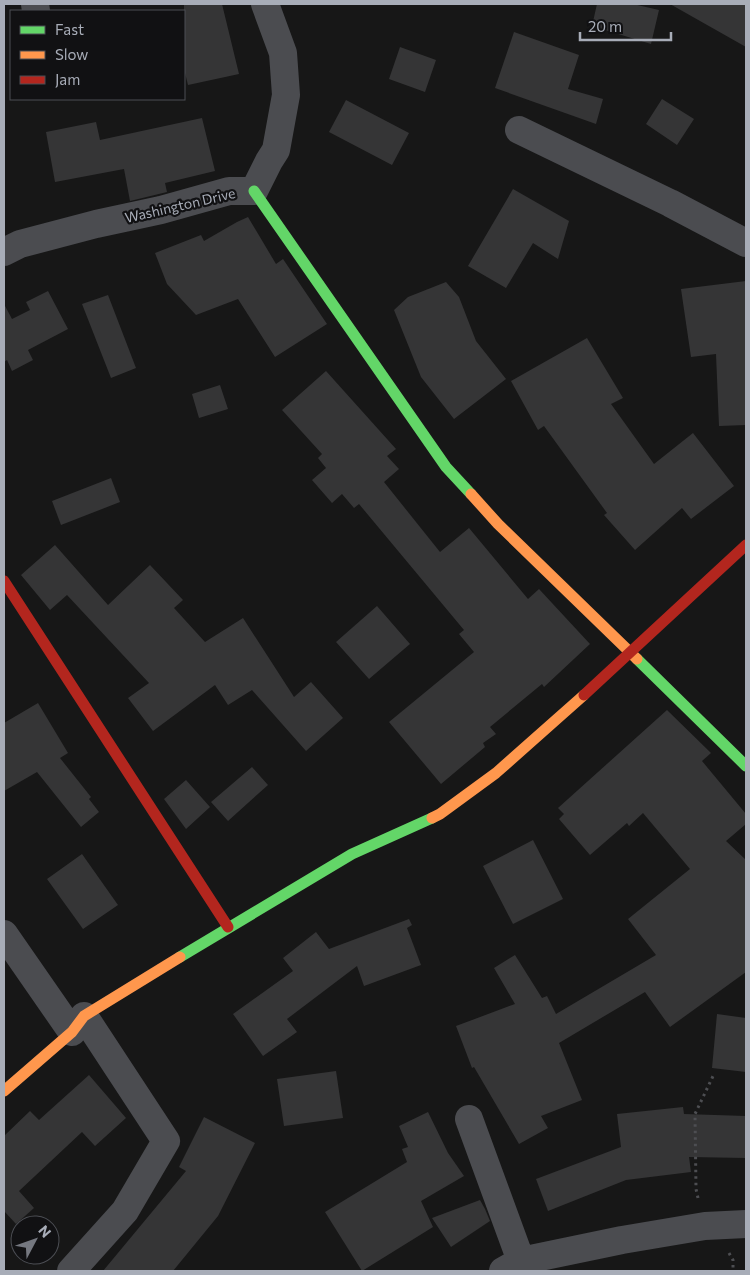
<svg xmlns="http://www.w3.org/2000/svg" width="750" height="1275" font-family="Commissioner,sans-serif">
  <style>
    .building { fill: #353536 }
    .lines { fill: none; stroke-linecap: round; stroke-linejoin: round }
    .path { stroke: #4d4e52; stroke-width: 3; stroke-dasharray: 2.5 4; stroke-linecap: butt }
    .street { stroke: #4b4c50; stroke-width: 28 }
    .fast { stroke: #63d668; stroke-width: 11 }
    .slow { stroke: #ff974d; stroke-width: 11 }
    .jam { stroke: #b3261e; stroke-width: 11 }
    .labels { text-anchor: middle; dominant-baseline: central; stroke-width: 4.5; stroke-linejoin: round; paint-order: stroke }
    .street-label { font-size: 14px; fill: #a8adb8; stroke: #111113 }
  </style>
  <rect width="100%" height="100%" fill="#171717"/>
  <path class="building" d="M 184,4 L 222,4 L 239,74 L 188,85 L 184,69 Z
    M 597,4 L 633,4 L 659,10 L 651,44 L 592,26 Z
    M 670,4 L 746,4 L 746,47 Z
    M 514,32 L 579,55 L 568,89 L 603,99 L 596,124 L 495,88 Z
    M 400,47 L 436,60 L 425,92 L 389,79 Z
    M 662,99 L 694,119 L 677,145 L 646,124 Z
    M 346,100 L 409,133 L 392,165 L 329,132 Z
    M 202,118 L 215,171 L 165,183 L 167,192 L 130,201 L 124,169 L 55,182 L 46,132 L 96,122 L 100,140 Z
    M 513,189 L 569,221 L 558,259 L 533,243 L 506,288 L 468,266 Z
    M 248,217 L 276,264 L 283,259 L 327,324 L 275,357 L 238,299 L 196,315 L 167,284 L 155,253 L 201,235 L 204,241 L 237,222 Z
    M 746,281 L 746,425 L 719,426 L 716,354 L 691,357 L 681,289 Z
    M 446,282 L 459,297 L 476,341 L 506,379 L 454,419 L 421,377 L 394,310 L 408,297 Z
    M 48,291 L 68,329 L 28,350 L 33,360 L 12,371 L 7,360 L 4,362 L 4,304 L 12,319 L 30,310 L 26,302 Z
    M 108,295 L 136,368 L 111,378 L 82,304 Z
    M 587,338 L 623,398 L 611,404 L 654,464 L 693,433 L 734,486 L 691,519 L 682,508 L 635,550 L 604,515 L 607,513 L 544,426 L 538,430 L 511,381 Z
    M 326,371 L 396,449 L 387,456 L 399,469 L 384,482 L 440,552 L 469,528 L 528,599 L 539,589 L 590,644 L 544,687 L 542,684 L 490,727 L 496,734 L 483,743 L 485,747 L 441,784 L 389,722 L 474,652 L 459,634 L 464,630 L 359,504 L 354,508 L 342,494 L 332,503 L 312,480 L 326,468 L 318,458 L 322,454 L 282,410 Z
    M 220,385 L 228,409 L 199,418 L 192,394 Z
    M 111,478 L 120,502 L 61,525 L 52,501 Z
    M 55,545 L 108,605 L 150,565 L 183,600 L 174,608 L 205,642 L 243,618 L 294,697 L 311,682 L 343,718 L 306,751 L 252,690 L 228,705 L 215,685 L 153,731 L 128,698 L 149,683 L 67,595 L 50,610 L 21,575 Z
    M 377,606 L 410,644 L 369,679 L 336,642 Z
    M 38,703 L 68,753 L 60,758 L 91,797 L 89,799 L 99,812 L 81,827 L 37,772 L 4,791 L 4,723 Z
    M 667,710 L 711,753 L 702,761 L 746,814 L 746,824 L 726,841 L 746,860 L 746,972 L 670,1027 L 645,992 L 559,1043 L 582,1100 L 541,1116 L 548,1128 L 519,1144 L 474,1067 L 472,1068 L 456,1026 L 515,1004 L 494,968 L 515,955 L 542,998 L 547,996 L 556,1014 L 656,955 L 628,919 L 690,869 L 643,813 L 629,826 L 627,823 L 590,855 L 559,819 L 564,814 L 558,808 Z
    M 252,767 L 268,785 L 228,821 L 211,802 Z
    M 186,780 L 210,807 L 186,829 L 164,799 Z
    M 533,840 L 563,899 L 513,924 L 483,866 Z
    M 82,854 L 118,905 L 83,929 L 47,879 Z
    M 409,919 L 412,925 L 407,928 L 421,965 L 364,986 L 357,966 L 287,1019 L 297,1032 L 263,1056 L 233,1014 L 293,971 L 283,958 L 316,932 L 329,949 Z
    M 717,1014 L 746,1018 L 746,1072 L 712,1068 Z
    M 336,1071 L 343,1118 L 284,1126 L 277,1079 Z
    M 89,1075 L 126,1118 L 95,1146 L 82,1132 L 19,1191 L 34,1208 L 16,1224 L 4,1211 L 4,1136 L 30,1111 L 39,1120 Z
    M 683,1107 L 684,1114 L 746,1116 L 746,1158 L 689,1157 L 691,1172 L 626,1180 L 548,1211 L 536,1179 L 621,1147 L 617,1114 Z
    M 428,1112 L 448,1153 L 464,1176 L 421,1201 L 433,1227 L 362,1271 L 325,1212 L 407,1162 L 402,1149 L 408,1147 L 399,1126 Z
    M 204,1117 L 255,1143 L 218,1216 L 173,1271 L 103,1271 L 186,1171 L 179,1167 Z
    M 480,1200 L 485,1209 L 490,1221 L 451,1247 L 432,1218 Z"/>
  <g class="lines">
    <path class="path" d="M 698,1198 L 696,1189 L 695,1114 L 714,1074
      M 729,1253 L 733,1260 L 733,1271"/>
    <path class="street" d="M 35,4 L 36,11
      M 519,130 L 670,203 L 746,243
      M 4,252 L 20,244 L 96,224 L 161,210 L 229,191 L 254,191 L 269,161 L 276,150 L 286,95 L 283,53 L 265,4
      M 4,934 L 72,1032
      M 469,1119 L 521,1261
      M 71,1271 L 125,1211 L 166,1141 L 84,1016
      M 503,1271 L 521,1261 L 622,1240 L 705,1226 L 746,1224"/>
    <path class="fast" d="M 254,191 L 446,467 L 471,494
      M 637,659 L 746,766
      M 180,957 L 352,854 L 432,818"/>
    <path class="slow" d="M 471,494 L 498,524 L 637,659
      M 432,818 L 440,814 L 496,773 L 584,695
      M 4,1091 L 72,1032 L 84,1016 L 180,957"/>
    <path class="jam" d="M 4,581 L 228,927
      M 584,695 L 746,545"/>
  </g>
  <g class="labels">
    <g class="street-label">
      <text transform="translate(180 205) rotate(-13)">Washington Drive</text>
    </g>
  </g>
  <rect width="750" height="1275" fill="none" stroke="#a8adb8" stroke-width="10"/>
  <rect x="10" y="10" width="175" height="90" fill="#111113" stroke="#4d4f55"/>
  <rect x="20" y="26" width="25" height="8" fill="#63d668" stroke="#4d4f55"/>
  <text x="55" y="35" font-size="15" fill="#a8adb8">Fast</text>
  <rect x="20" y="51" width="25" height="8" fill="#ff974d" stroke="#4d4f55"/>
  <text x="55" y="60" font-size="15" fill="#a8adb8">Slow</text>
  <rect x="20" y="76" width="25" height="8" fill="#b3261e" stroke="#4d4f55"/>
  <text x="55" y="85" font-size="15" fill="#a8adb8">Jam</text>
  <g transform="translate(35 1240) rotate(49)"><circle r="24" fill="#111113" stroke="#4d4f55"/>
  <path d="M0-4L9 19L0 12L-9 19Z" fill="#757880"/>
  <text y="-8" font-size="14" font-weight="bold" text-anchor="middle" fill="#a8adb8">N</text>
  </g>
  <path d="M580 32v8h91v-8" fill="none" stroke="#a8adb8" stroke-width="2.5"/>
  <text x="588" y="32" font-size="15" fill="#a8adb8" stroke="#111113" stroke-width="4" paint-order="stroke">20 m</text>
</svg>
